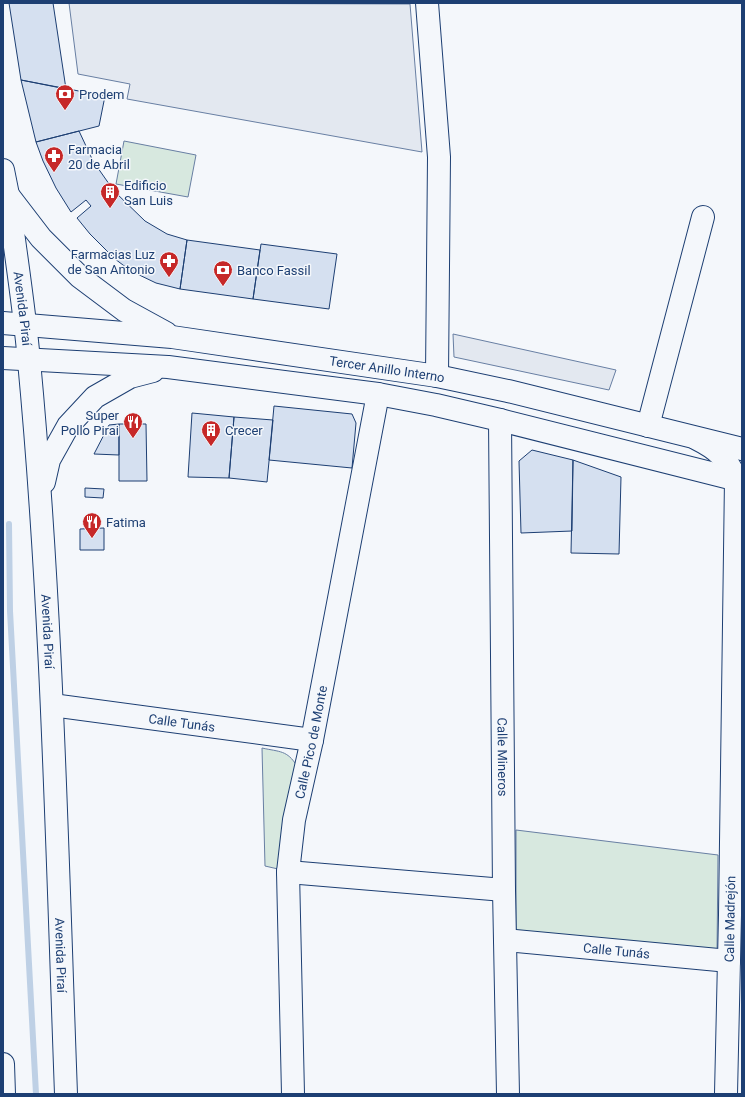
<svg xmlns="http://www.w3.org/2000/svg" width="745" height="1097" font-family="Roboto,sans-serif">
  <style>
    .green { fill: #d7e8df; stroke: #687fa3 }
    .parking { fill: #e3e8f0; stroke: #687fa3 }
    .lines { fill: none; stroke-linecap: round; stroke-linejoin: round }
    .stream { stroke: #bed0e5; stroke-width: 6 }
    .building { fill: #d5e0f0; stroke: #1d3f73 }
    .minor-casing { stroke: #1d3f73; stroke-width: 24 }
    .major-casing { stroke: #1d3f73; stroke-width: 24 }
    .minor { stroke: #f4f7fb; stroke-width: 22 }
    .major { stroke: #f4f7fb; stroke-width: 22 }
    .labels { text-anchor: middle; dominant-baseline: central; stroke-width: 3; stroke-linejoin: round; paint-order: stroke }
    .poi-label { font-size: 13px; fill: #1d3f73; stroke: #f4f7fb; text-anchor: start }
    .street-label { font-size: 13px; fill: #1d3f73; stroke: #f4f7fb }
  </style>
  <rect width="100%" height="100%" fill="#f4f7fb"/>
  <path class="green" d="M 124,141 L 196,155 L 188,197 L 116,184 Z
    M 262,748 C 280,752 287,750 297,766 L 278,869 L 265,866 Z
    M 516,830 L 718,855 L 717,953 L 516,933 Z"/>
  <path class="parking" d="M 69,3 L 410,4 L 422,152 L 127,99 L 130,84 L 78,74 Z
    M 453,334 L 616,370 L 609,390 L 454,357 Z"/>
  <g class="lines">
    <path class="stream" d="M 9,524 L 10,611 L 36,1094"/>
  </g>
  <path class="building" d="M 9,3 L 53,3 L 66,89 L 21,80 Z
    M 21,80 L 105,96 L 99,126 L 36,142 Z
    M 79,131 L 93,161 L 114,191 L 145,221 L 167,234 L 187,240 L 180,289 L 156,283 L 131,271 L 115,259 L 90,234 L 77,218 L 91,206 L 86,200 L 71,212 L 56,188 L 43,161 L 36,142 Z
    M 187,240 L 260,250 L 253,299 L 180,289 Z
    M 261,244 L 337,254 L 329,309 L 253,299 Z
    M 274,406 L 352,414 L 356,423 L 352,468 L 269,460 Z
    M 192,413 L 234,417 L 229,478 L 188,477 Z
    M 234,417 L 273,420 L 267,482 L 229,478 Z
    M 119,424 L 146,424 L 147,481 L 119,481 Z
    M 119,424 L 119,455 L 94,454 L 109,425 Z
    M 532,450 L 573,460 L 572,531 L 521,533 L 519,461 Z
    M 573,460 L 621,477 L 619,554 L 571,553 Z
    M 85,488 L 104,489 L 103,498 L 85,497 Z
    M 104,528 L 104,550 L 80,550 L 80,529 Z"/>
  <g class="lines">
    <defs>
      <g id="minor">
        <path d="M 427,3 L 439,157 L 437,376"/>
        <path id="s1" d="M 500,420 L 504,890 L 508,1094"/>
        <path d="M 648,426 L 703,217"/>
        <path d="M 697,439 C 717,449 727,458 736,479 L 730,915 L 726,1094"/>
        <path id="s2" d="M 52,705 L 312,740"/>
        <path d="M 288,872 L 504,890"/>
        <path id="s3" d="M 505,940 L 729,961"/>
        <path id="s4" d="M 293,1094 L 288,872 L 294,820 L 312,740 L 378,394"/>
      </g>
      <g id="major">
        <path id="s5" d="M 3,170 L 8,195 C 15,250 24,305 29,361 C 52,605 57,850 66,1094"/>
        <path d="M 8,195 L 41,238 L 80,277 L 124,310 L 166,333"/>
        <path id="s6" d="M 3,323 L 172,337 L 437,376 L 508,391 L 742,449"/>
        <path d="M 3,358 L 168,367 L 378,394 L 436,405 L 500,420 L 742,481"/>
        <path d="M 44,482 L 49,460 L 68,426 L 95,397 L 130,377 L 153,371"/>
        <path d="M 3,1064 L 4,1094"/>
      </g>
    </defs>
    <use href="#minor" class="minor-casing"/>
    <use href="#major" class="major-casing"/>
    <use href="#minor" class="minor"/>
    <use href="#major" class="major"/>
  </g>
  <defs>
    <symbol id="bank-pin" viewBox="-11 -11 22 30"><path d="M0 17L-7.5 6A9.5 9.5 0 1 1 7.5 6Z" fill="#c62828" stroke="#f4f7fb"/><path d="M-6-4H6V4H-6ZM0-2.3a2.3 2.3 0 1 0 0 4.6a2.3 2.3 0 1 0 0-4.6Z" fill="#fff"/></symbol>
    <symbol id="pharmacy-pin" viewBox="-11 -11 22 30"><path d="M0 17L-7.5 6A9.5 9.5 0 1 1 7.5 6Z" fill="#c62828" stroke="#f4f7fb"/><path d="M-2-6h4v4h4v4h-4v4h-4v-4h-4v-4h4Z" fill="#fff"/></symbol>
    <symbol id="building-pin" viewBox="-11 -11 22 30"><path d="M0 17L-7.5 6A9.5 9.5 0 1 1 7.5 6Z" fill="#c62828" stroke="#f4f7fb"/><path d="M-4-6H4V6H1V3H-1V6H-4ZM-2.5-4.3h1.7v1.8h-1.7ZM.8-4.3h1.7v1.8H.8ZM-2.5-1h1.7V.8h-1.7ZM.8-1h1.7V.8H.8Z" fill="#fff"/></symbol>
    <symbol id="restaurant-pin" viewBox="-11 -11 22 30"><path d="M0 17L-7.5 6A9.5 9.5 0 1 1 7.5 6Z" fill="#c62828" stroke="#f4f7fb"/><path d="M-5-6h1v4h1v-4h1v4h1v-4h1v5L-1.5 .5V6h-2V.5L-5-1ZM5-6V6H3V1.5H1.5Q1.5-4 5-6Z" fill="#fff"/></symbol>
  </defs>
  <g fill-rule="evenodd">
    <use href="#bank-pin" x="54" y="83" width="22" height="30"/>
    <use href="#pharmacy-pin" x="43" y="145" width="22" height="30"/>
    <use href="#building-pin" x="99" y="181" width="22" height="30"/>
    <use href="#pharmacy-pin" x="158" y="250" width="22" height="30"/>
    <use href="#bank-pin" x="212" y="259" width="22" height="30"/>
    <use href="#restaurant-pin" x="122" y="411" width="22" height="30"/>
    <use href="#building-pin" x="200" y="419" width="22" height="30"/>
    <use href="#restaurant-pin" x="81" y="511" width="22" height="30"/>
  </g>
  <g class="labels">
    <g class="poi-label">
      <text x="79" y="94">Prodem</text>
      <text x="68" y="149">Farmacia<tspan x="68" dy="15">20 de Abril</tspan></text>
      <text x="124" y="185">Edificio<tspan x="124" dy="15">San Luis</tspan></text>
      <text x="155" y="254" text-anchor="end">Farmacias Luz<tspan x="155" dy="15">de San Antonio</tspan></text>
      <text x="237" y="270">Banco Fassil</text>
      <text x="119" y="415" text-anchor="end">Super<tspan x="119" dy="15">Pollo Pirai</tspan></text>
      <text x="225" y="430">Crecer</text>
      <text x="106" y="522">Fatima</text>
    </g>
    <g class="street-label">
      <text stroke="none"><textPath href="#s5" startOffset="140">Avenida Piraí</textPath></text>
      <text stroke="none"><textPath href="#s6" startOffset="387">Tercer Anillo Interno</textPath></text>
      <text stroke="none"><textPath href="#s5" startOffset="464">Avenida Piraí</textPath></text>
      <text stroke="none"><textPath href="#s2" startOffset="131">Calle Tunás</textPath></text>
      <text stroke="none"><textPath href="#s4" startOffset="354">Calle Pico de Monte</textPath></text>
      <text stroke="none"><textPath href="#s1" startOffset="337">Calle Mineros</textPath></text>
      <text transform="translate(730 919) rotate(-89)">Calle Madrejón</text>
      <text stroke="none"><textPath href="#s3" startOffset="112">Calle Tunás</textPath></text>
      <text stroke="none"><textPath href="#s5" startOffset="788">Avenida Piraí</textPath></text>
    </g>
  </g>
  <rect width="745" height="1097" fill="none" stroke="#1d3f73" stroke-width="8"/>
</svg>
